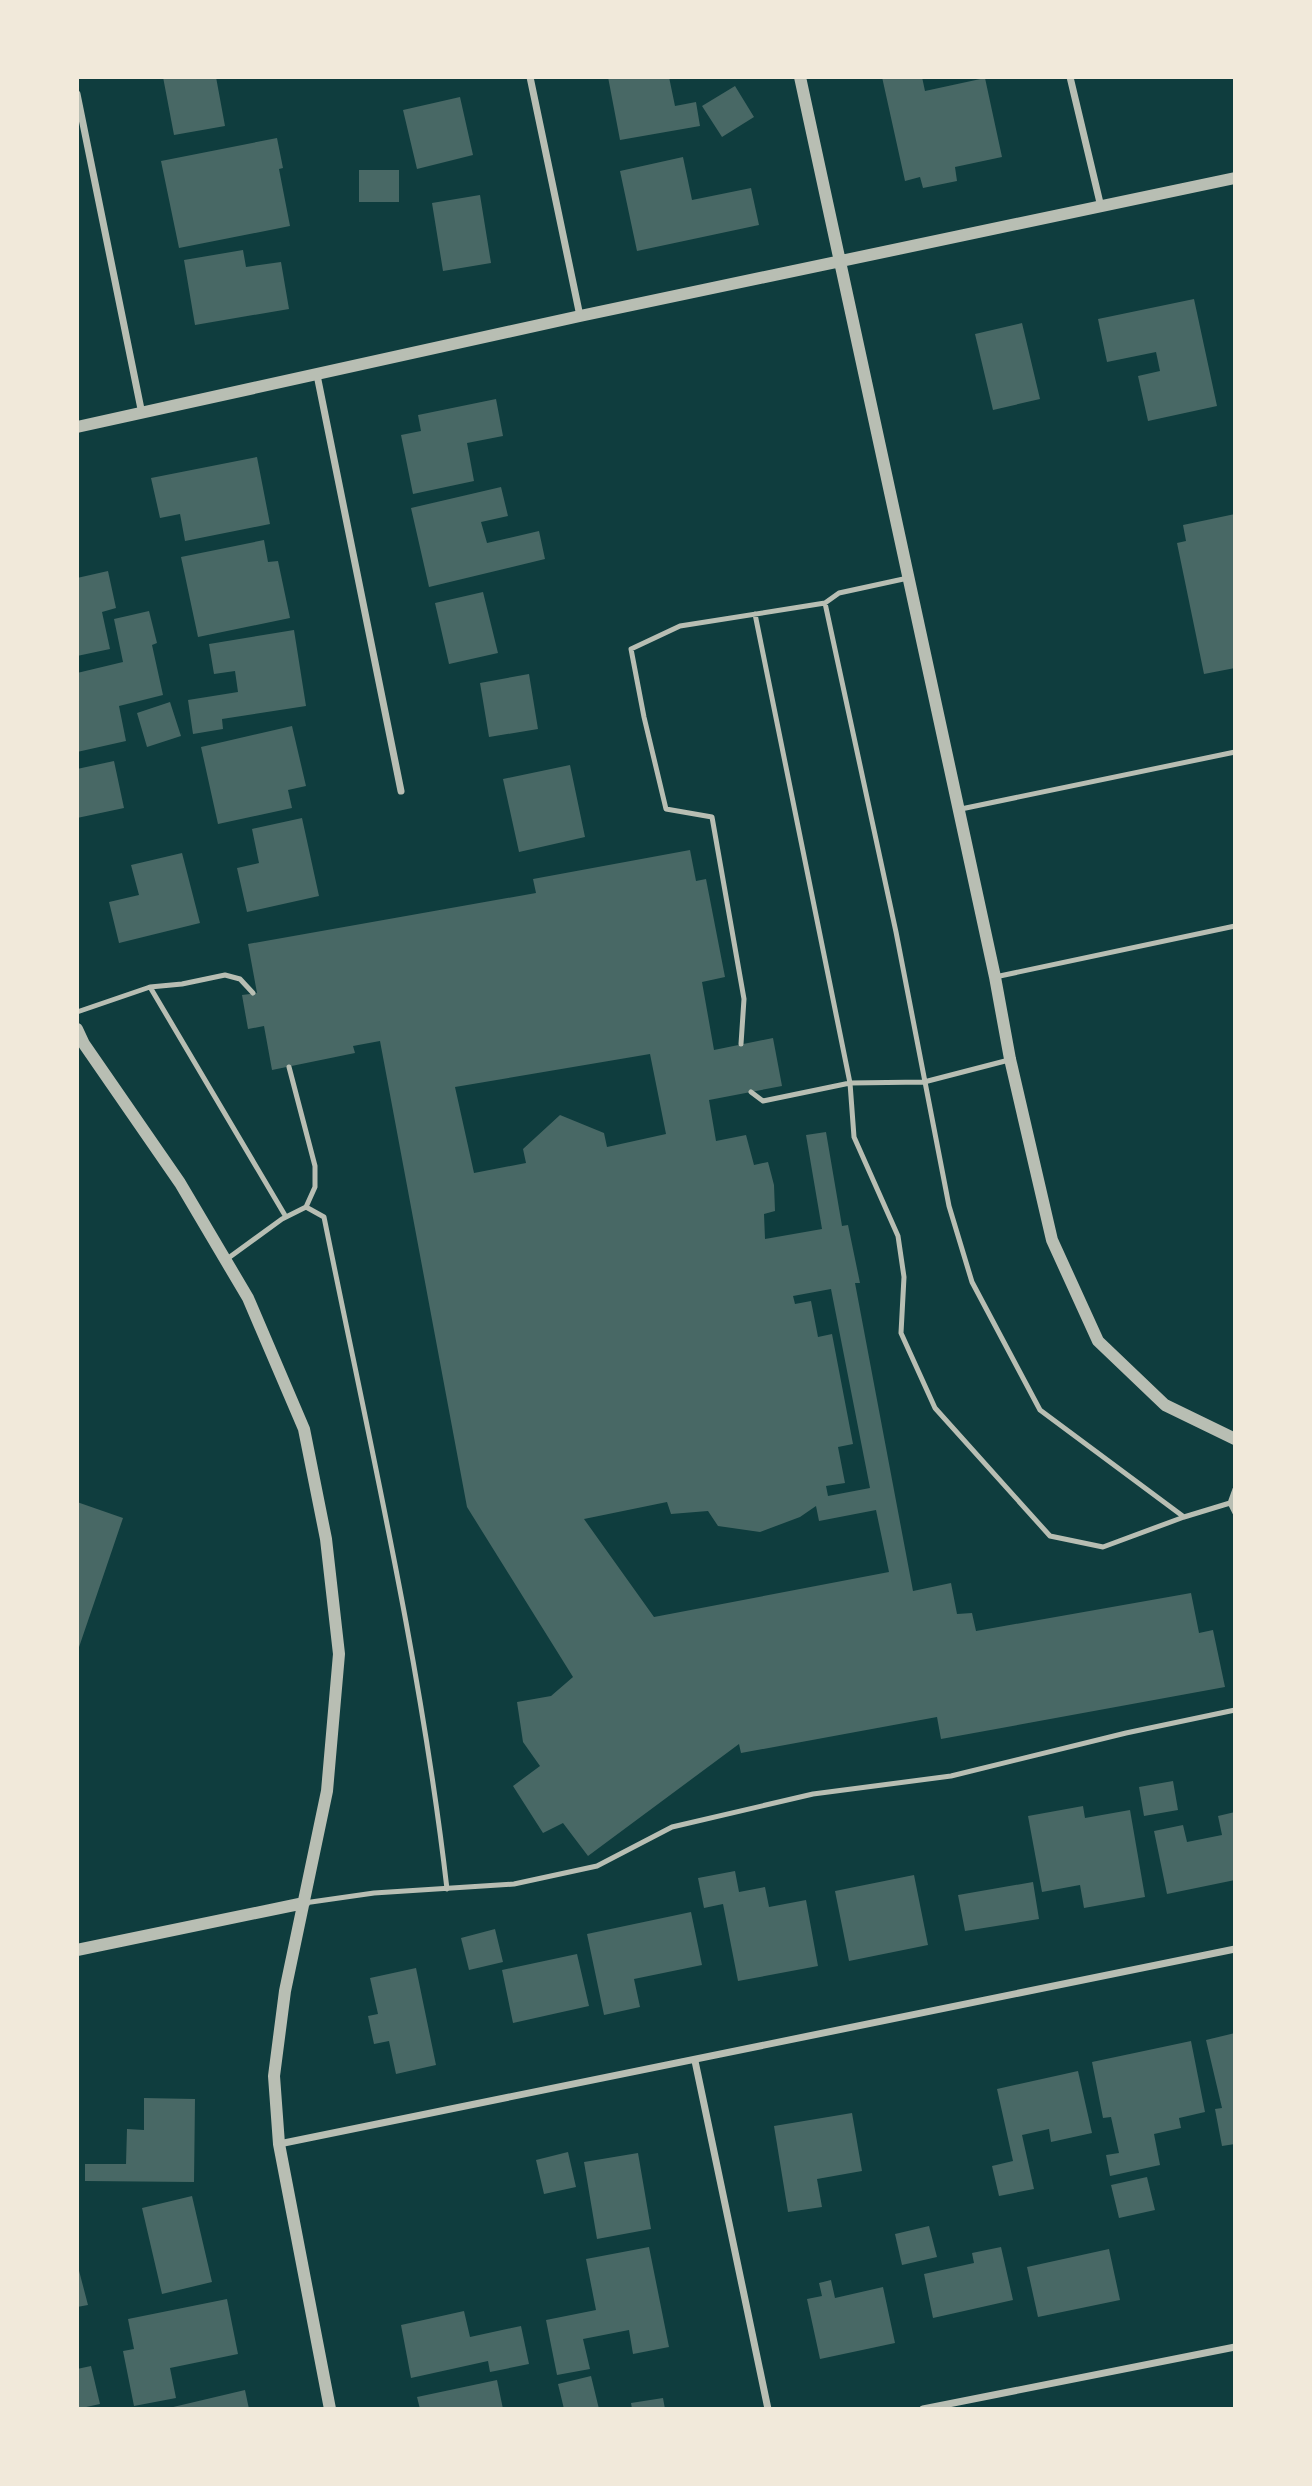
<svg xmlns="http://www.w3.org/2000/svg" width="1312" height="2486" font-family="'Open Sans',sans-serif">
  <style>
    .building { fill: #486865; fill-rule: evenodd }
    .lines { fill: none; stroke-linecap: round; stroke-linejoin: round }
    .service { stroke: #b8beb3; stroke-width: 5 }
    .minor { stroke: #b8beb3; stroke-width: 7 }
    .tertiary { stroke: #b8beb3; stroke-width: 12 }
  </style>
  <rect width="100%" height="100%" fill="#0f3d3e"/>
  <path class="building" d="M 163,77 L 216,77 L 225,126 L 174,135 Z
    M 608,77 L 669,77 L 675,106 L 696,102 L 700,126 L 620,140 Z
    M 882,77 L 922,77 L 925,91 L 985,78 L 1002,157 L 955,167 L 957,181 L 923,188 L 920,177 L 905,181 Z
    M 735,86 L 754,117 L 722,137 L 702,106 Z
    M 460,97 L 473,155 L 417,169 L 403,110 Z
    M 277,138 L 283,168 L 279,169 L 290,226 L 179,248 L 161,161 Z
    M 683,157 L 692,200 L 751,188 L 759,225 L 637,251 L 620,171 Z
    M 359,170 L 399,170 L 399,202 L 359,202 Z
    M 480,195 L 491,263 L 443,271 L 432,203 Z
    M 243,250 L 246,267 L 281,262 L 289,309 L 195,325 L 184,260 Z
    M 1194,299 L 1217,406 L 1148,421 L 1138,376 L 1160,371 L 1156,352 L 1107,362 L 1098,319 Z
    M 1022,323 L 1040,399 L 993,410 L 975,334 Z
    M 496,399 L 503,436 L 467,443 L 474,481 L 413,494 L 401,435 L 421,431 L 418,415 Z
    M 257,457 L 270,524 L 185,541 L 180,514 L 160,518 L 151,478 Z
    M 501,487 L 508,516 L 481,522 L 487,543 L 539,531 L 545,559 L 429,587 L 411,508 Z
    M 1235,514 L 1235,668 L 1204,674 L 1177,543 L 1186,541 L 1183,525 Z
    M 264,540 L 268,562 L 278,561 L 290,618 L 198,637 L 181,557 Z
    M 108,571 L 116,608 L 102,612 L 110,649 L 77,656 L 77,578 Z
    M 483,592 L 498,653 L 449,664 L 435,603 Z
    M 149,611 L 157,643 L 152,645 L 163,695 L 119,706 L 126,741 L 77,752 L 77,673 L 123,662 L 114,619 Z
    M 294,630 L 306,706 L 222,719 L 223,729 L 193,734 L 188,700 L 238,692 L 235,671 L 214,674 L 209,644 Z
    M 529,674 L 538,729 L 489,737 L 480,683 Z
    M 170,702 L 181,736 L 147,747 L 137,713 Z
    M 292,726 L 306,786 L 288,790 L 292,808 L 218,824 L 201,747 Z
    M 114,761 L 124,808 L 77,818 L 77,769 Z
    M 570,765 L 585,837 L 519,852 L 503,779 Z
    M 302,818 L 319,896 L 247,912 L 237,868 L 259,863 L 252,829 Z
    M 690,850 L 696,881 L 706,879 L 725,977 L 702,982 L 714,1050 L 773,1038 L 782,1086 L 709,1100 L 716,1141 L 746,1135 L 754,1165 L 768,1162 L 774,1185 L 775,1211 L 764,1214 L 765,1239 L 822,1229 L 806,1135 L 826,1132 L 842,1226 L 848,1225 L 860,1283 L 855,1283 L 913,1591 L 951,1583 L 957,1614 L 972,1613 L 976,1631 L 1191,1593 L 1199,1633 L 1213,1630 L 1225,1687 L 941,1739 L 937,1717 L 741,1753 L 739,1744 L 588,1856 L 563,1823 L 543,1833 L 513,1786 L 540,1766 L 523,1742 L 517,1702 L 551,1696 L 573,1677 L 467,1507 L 380,1041 L 353,1046 L 355,1053 L 272,1070 L 264,1026 L 248,1029 L 242,995 L 257,993 L 248,944 L 536,893 L 533,879 ZM 650,1054 L 666,1134 L 607,1147 L 604,1133 L 560,1115 L 523,1149 L 526,1163 L 474,1173 L 455,1087 ZM 831,1289 L 870,1488 L 828,1496 L 826,1486 L 845,1483 L 838,1447 L 853,1444 L 832,1334 L 818,1337 L 811,1301 L 795,1304 L 793,1296 ZM 667,1502 L 671,1514 L 708,1511 L 718,1526 L 760,1532 L 800,1517 L 816,1506 L 819,1521 L 876,1510 L 889,1572 L 654,1617 L 584,1519 Z
    M 182,853 L 200,923 L 119,943 L 109,902 L 139,895 L 131,865 Z
    M 77,1502 L 123,1518 L 77,1653 Z
    M 1173,1781 L 1178,1810 L 1144,1816 L 1139,1787 Z
    M 1083,1806 L 1085,1818 L 1130,1810 L 1145,1897 L 1084,1908 L 1080,1885 L 1042,1892 L 1028,1816 Z
    M 1235,1812 L 1235,1880 L 1167,1894 L 1154,1831 L 1183,1825 L 1187,1842 L 1222,1835 L 1218,1816 Z
    M 735,1871 L 739,1892 L 765,1887 L 769,1907 L 806,1900 L 818,1966 L 738,1981 L 723,1904 L 704,1908 L 698,1878 Z
    M 914,1875 L 928,1945 L 849,1961 L 835,1891 Z
    M 1033,1882 L 1039,1919 L 965,1931 L 958,1895 Z
    M 691,1912 L 702,1965 L 634,1979 L 640,2007 L 604,2015 L 587,1934 Z
    M 495,1929 L 503,1962 L 469,1970 L 461,1938 Z
    M 577,1954 L 589,2006 L 513,2023 L 502,1970 Z
    M 416,1968 L 436,2065 L 396,2074 L 389,2041 L 374,2044 L 368,2016 L 378,2014 L 370,1978 Z
    M 1235,2033 L 1235,2144 L 1222,2146 L 1215,2109 L 1222,2108 L 1206,2040 Z
    M 1191,2041 L 1205,2112 L 1179,2118 L 1181,2128 L 1154,2134 L 1160,2165 L 1110,2176 L 1106,2155 L 1119,2153 L 1111,2117 L 1103,2118 L 1092,2062 Z
    M 1078,2071 L 1092,2133 L 1051,2142 L 1049,2129 L 1022,2135 L 1034,2189 L 999,2196 L 992,2166 L 1013,2161 L 997,2089 Z
    M 144,2098 L 195,2099 L 194,2182 L 85,2181 L 85,2164 L 126,2164 L 127,2129 L 144,2130 Z
    M 852,2113 L 862,2171 L 817,2179 L 822,2207 L 788,2212 L 774,2126 Z
    M 568,2152 L 576,2187 L 544,2194 L 536,2160 Z
    M 638,2153 L 651,2229 L 597,2239 L 584,2162 Z
    M 1147,2177 L 1155,2210 L 1119,2218 L 1111,2185 Z
    M 192,2196 L 212,2282 L 162,2294 L 142,2208 Z
    M 929,2226 L 937,2257 L 902,2265 L 895,2234 Z
    M 649,2247 L 669,2347 L 633,2354 L 629,2330 L 583,2339 L 590,2369 L 557,2375 L 546,2320 L 596,2310 L 586,2259 Z
    M 1001,2247 L 1013,2300 L 933,2318 L 924,2274 L 974,2263 L 972,2253 Z
    M 1109,2249 L 1120,2300 L 1038,2317 L 1027,2267 Z
    M 77,2263 L 88,2305 L 77,2307 Z
    M 831,2280 L 835,2298 L 883,2287 L 895,2343 L 820,2359 L 807,2299 L 822,2296 L 819,2283 Z
    M 227,2299 L 238,2354 L 170,2368 L 176,2398 L 134,2406 L 123,2351 L 134,2349 L 128,2319 Z
    M 464,2311 L 470,2337 L 521,2326 L 529,2364 L 490,2372 L 488,2361 L 411,2378 L 401,2325 Z
    M 91,2366 L 100,2404 L 77,2409 L 77,2369 Z
    M 591,2376 L 599,2409 L 564,2409 L 558,2384 Z
    M 497,2380 L 503,2409 L 420,2409 L 417,2397 Z
    M 245,2390 L 249,2409 L 169,2409 L 169,2408 Z
    M 663,2398 L 665,2409 L 632,2409 L 631,2403 Z"/>
  <g class="lines">
    <path class="service" d="M 825,603 L 896,932 L 949,1206 L 972,1282 L 1040,1410 L 1184,1517
      M 755,614 L 850,1083 L 854,1137 L 898,1236 L 904,1277 L 901,1333 L 935,1408 L 1050,1536 L 1103,1547 L 1184,1517 L 1230,1503 L 1235,1507
      M 961,809 L 1235,752
      M 995,977 L 1235,926
      M 150,987 L 286,1217
      M 77,1012 L 150,987 L 182,984 L 225,975 L 240,979 L 253,993
      M 741,1044 L 744,999 L 712,817 L 666,809 L 644,717 L 631,649 L 680,626 L 825,603 L 839,593 L 908,578
      M 289,1067 L 315,1166 L 315,1187 L 306,1207
      M 751,1092 L 763,1101 L 850,1083 L 924,1082 L 1009,1060
      M 227,1259 L 282,1219 L 306,1207 L 324,1217 C 369,1440 421,1663 447,1889
      M 1235,1489 L 1230,1503 L 1235,1513
      M 304,1903 L 374,1893 L 514,1884 L 597,1866 L 672,1827 L 813,1794 L 951,1776 L 1126,1733 L 1235,1710"/>
    <path class="minor" d="M 530,77 L 580,316
      M 1070,77 L 1101,207
      M 77,94 L 142,414
      M 317,375 L 401,791
      M 695,2061 L 768,2409
      M 279,2144 L 1235,1949
      M 923,2409 L 1235,2347"/>
    <path class="tertiary" d="M 800,77 L 995,977 L 1010,1059 L 1052,1240 L 1098,1341 L 1165,1405 L 1235,1439
      M 77,427 L 580,316 L 1235,178
      M 77,1029 L 84,1044 L 180,1183 L 248,1298 L 304,1429 L 326,1539 L 339,1654 L 327,1791 L 285,1991 L 274,2076 L 279,2144 L 330,2409
      M 77,1950 L 304,1903"/>
  </g>
  <rect width="1312" height="2486" fill="none" stroke="#f1e9da" stroke-width="158"/>
</svg>
